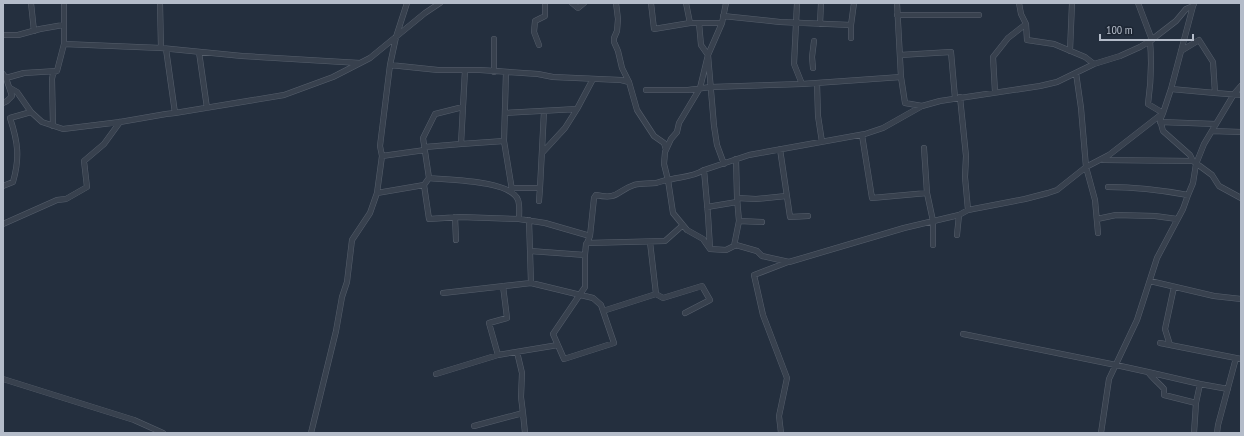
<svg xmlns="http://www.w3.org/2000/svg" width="1244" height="436" font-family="'PT Sans Narrow',sans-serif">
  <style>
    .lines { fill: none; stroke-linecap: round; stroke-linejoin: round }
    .minor-casing { stroke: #565f6c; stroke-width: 6 }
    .minor { stroke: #38414e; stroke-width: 5 }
  </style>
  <rect width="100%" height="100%" fill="#242f3e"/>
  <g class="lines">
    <defs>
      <path id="minor" d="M 31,3 L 34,31
        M 160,3 L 161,48
        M 407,3 L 396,37 L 390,65 L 380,146 L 382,156 L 425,150
        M 572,3 L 578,8 L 584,3
        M 616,3 L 618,19 L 617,31 L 614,38 L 614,42 L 618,51 L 622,68 L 629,82 L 637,110 L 654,136 L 664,143 L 666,150
        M 651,3 L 654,29 L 690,23
        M 686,3 L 690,23 L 699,23 L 701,45 L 708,55 L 700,88 L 679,123 L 677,132 L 671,139 L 665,152 L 664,164 L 668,180 L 673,213 L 687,230 L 703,239 L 710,249 L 726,250 L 736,245 L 757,251 L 762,256 L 789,262 L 904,228 L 959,215 L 968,210 L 1025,199 L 1048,193 L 1057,190 L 1086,167 L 1109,155 L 1163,113 L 1171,89 L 1193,6
        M 797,3 L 794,64 L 802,84
        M 897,3 L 901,77 L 905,103 L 922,106
        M 1019,3 L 1021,14 L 1026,24 L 1027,40 L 1054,44 L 1085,57 L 1094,64
        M 1138,3 L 1152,40
        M 897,15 L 979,15
        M 723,16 L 780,22 L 851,25
        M 699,23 L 722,23
        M 820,24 L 821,3
        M 3,35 L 18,35 L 40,29 L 63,25
        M 851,38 L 851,25 L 854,3
        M 1150,41 C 1152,63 1151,83 1148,104 L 1163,113 L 1160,120 L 1163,131 L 1190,155 L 1193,161 L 1212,175 L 1219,186 L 1241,198
        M 64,44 L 161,48 L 242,56 L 360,63
        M 539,45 L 534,32 L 535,21 L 545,16 L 545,3
        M 166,49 L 175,113
        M 1070,51 L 1072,3
        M 1181,51 L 1199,40 L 1213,62 L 1215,93
        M 199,52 L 207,108
        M 900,55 L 951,52 L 955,98
        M 390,65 L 438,70 L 480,70 L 538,74 L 553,77 L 621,80 L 629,82
        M 813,68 L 812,57 L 814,41
        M 494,72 L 494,39
        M 1076,73 L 1081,108 L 1086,167 L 1095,200 L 1098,233
        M 3,74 L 6,78 L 12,96 L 7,101 L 3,103
        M 6,78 L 24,73 L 57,71 L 64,44 L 64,3
        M 817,83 L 818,116 L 822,142
        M 10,88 L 17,92 L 31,112 L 42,122 L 63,129 L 120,122 L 166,114 L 175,113 L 284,95 L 333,77 L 370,58 L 425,13 L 440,3
        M 1171,89 L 1215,93 L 1241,95
        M 646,90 L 688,90 L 711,87 L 802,84 L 901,77
        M 995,92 L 993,57 L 1008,38 L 1026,24
        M 960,97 L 966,156 L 965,177 L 968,210
        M 463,107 L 435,114 L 423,138 L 429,178 C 448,180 511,180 518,200 C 520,205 519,214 519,219 L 545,223 L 590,236 L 587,243 L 665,241 L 683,225
        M 577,109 L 593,79
        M 505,113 L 577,109 L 565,128 L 542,153
        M 1160,122 L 1216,124
        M 53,126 L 52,79 L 53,74 L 56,71
        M 1212,131 L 1241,132
        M 862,135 L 872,198 L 927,193
        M 504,141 L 512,190
        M 461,144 L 504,141 L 506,72
        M 425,147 L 461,144 L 465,70
        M 924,148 L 927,193 L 933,221 L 933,245
        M 780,149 L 790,217 L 808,216
        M 736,159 L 737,198 L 756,199 L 786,196
        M 1104,160 L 1193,161
        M 724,164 L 717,145 L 714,126 L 708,55 L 722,23 L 726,3
        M 704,170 L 708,215 L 710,248
        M 424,185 L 429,219 L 460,217 L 519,219
        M 3,186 L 13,182 C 20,158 18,142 10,118 L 31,112
        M 1108,187 C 1135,187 1161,190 1188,195
        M 512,188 L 540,188 L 544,111
        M 377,193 L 424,185 L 429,178
        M 737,198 L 739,221 L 762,222
        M 539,201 L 540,188
        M 707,207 L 737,202
        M 455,217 L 456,240
        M 1097,219 L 1116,215 L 1155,216 L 1177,219
        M 3,224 L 57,200 L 66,199 L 87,187 L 84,161 L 104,144 L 120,122
        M 957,235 L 959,215
        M 590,236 L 594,198 L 596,195 C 619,200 616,191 634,185 C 641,183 648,184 656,183 C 660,182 664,180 668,180 C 680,177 693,177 704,170 L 749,155 L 865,134 L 883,128 L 922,106 L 940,101 L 1040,86 L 1057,82 L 1094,64 L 1120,56 L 1140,47 L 1150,41 L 1176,21 L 1186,9 L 1193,6 L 1194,4
        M 734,246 L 739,221
        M 530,251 L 585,255 L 586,244 L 587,243
        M 1150,281 L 1214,296 L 1241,299
        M 531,283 L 593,298 L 601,305 L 614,343 L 564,359 L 553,334 L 585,287 L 585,255
        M 503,286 L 507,318 L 489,323 L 498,355 L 558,345
        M 443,293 L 531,283 L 529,220
        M 656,294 L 663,298 L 702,286 L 710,300 L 685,313
        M 603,311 L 656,294 L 650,242
        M 963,334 L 1116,365 L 1148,372 C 1153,379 1159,383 1164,389 L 1164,395 L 1196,403
        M 1160,343 L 1241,359
        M 1170,345 L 1165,329 L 1174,287
        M 1148,372 L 1200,384 L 1228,389
        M 436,374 L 498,355
        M 3,379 L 134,420 L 163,433
        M 523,413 L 525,433
        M 474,426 L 523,413 L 521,397 L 522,373 L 517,352
        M 311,433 L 336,331 L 342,297 L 347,282 L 352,240 L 370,213 L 377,193 L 382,156
        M 781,433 L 779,416 L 787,378 L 763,315 L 754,275 L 788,262
        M 1101,433 L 1109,379 L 1137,320 L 1157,258 L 1183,209 L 1188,195 L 1193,183 L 1196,164 L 1204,144 L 1234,94 L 1241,86
        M 1194,433 L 1196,403 L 1200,384
        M 1217,433 L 1218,425 L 1236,358"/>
    </defs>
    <use href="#minor" class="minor-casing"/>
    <use href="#minor" class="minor"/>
  </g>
  <rect width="1244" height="436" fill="none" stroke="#b4bcc9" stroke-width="8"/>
  <path d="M1100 34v6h93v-6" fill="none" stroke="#b4bcc9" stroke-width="2"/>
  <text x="1106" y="34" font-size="12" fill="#b4bcc9" stroke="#1d2633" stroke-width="3" paint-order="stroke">100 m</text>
</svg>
